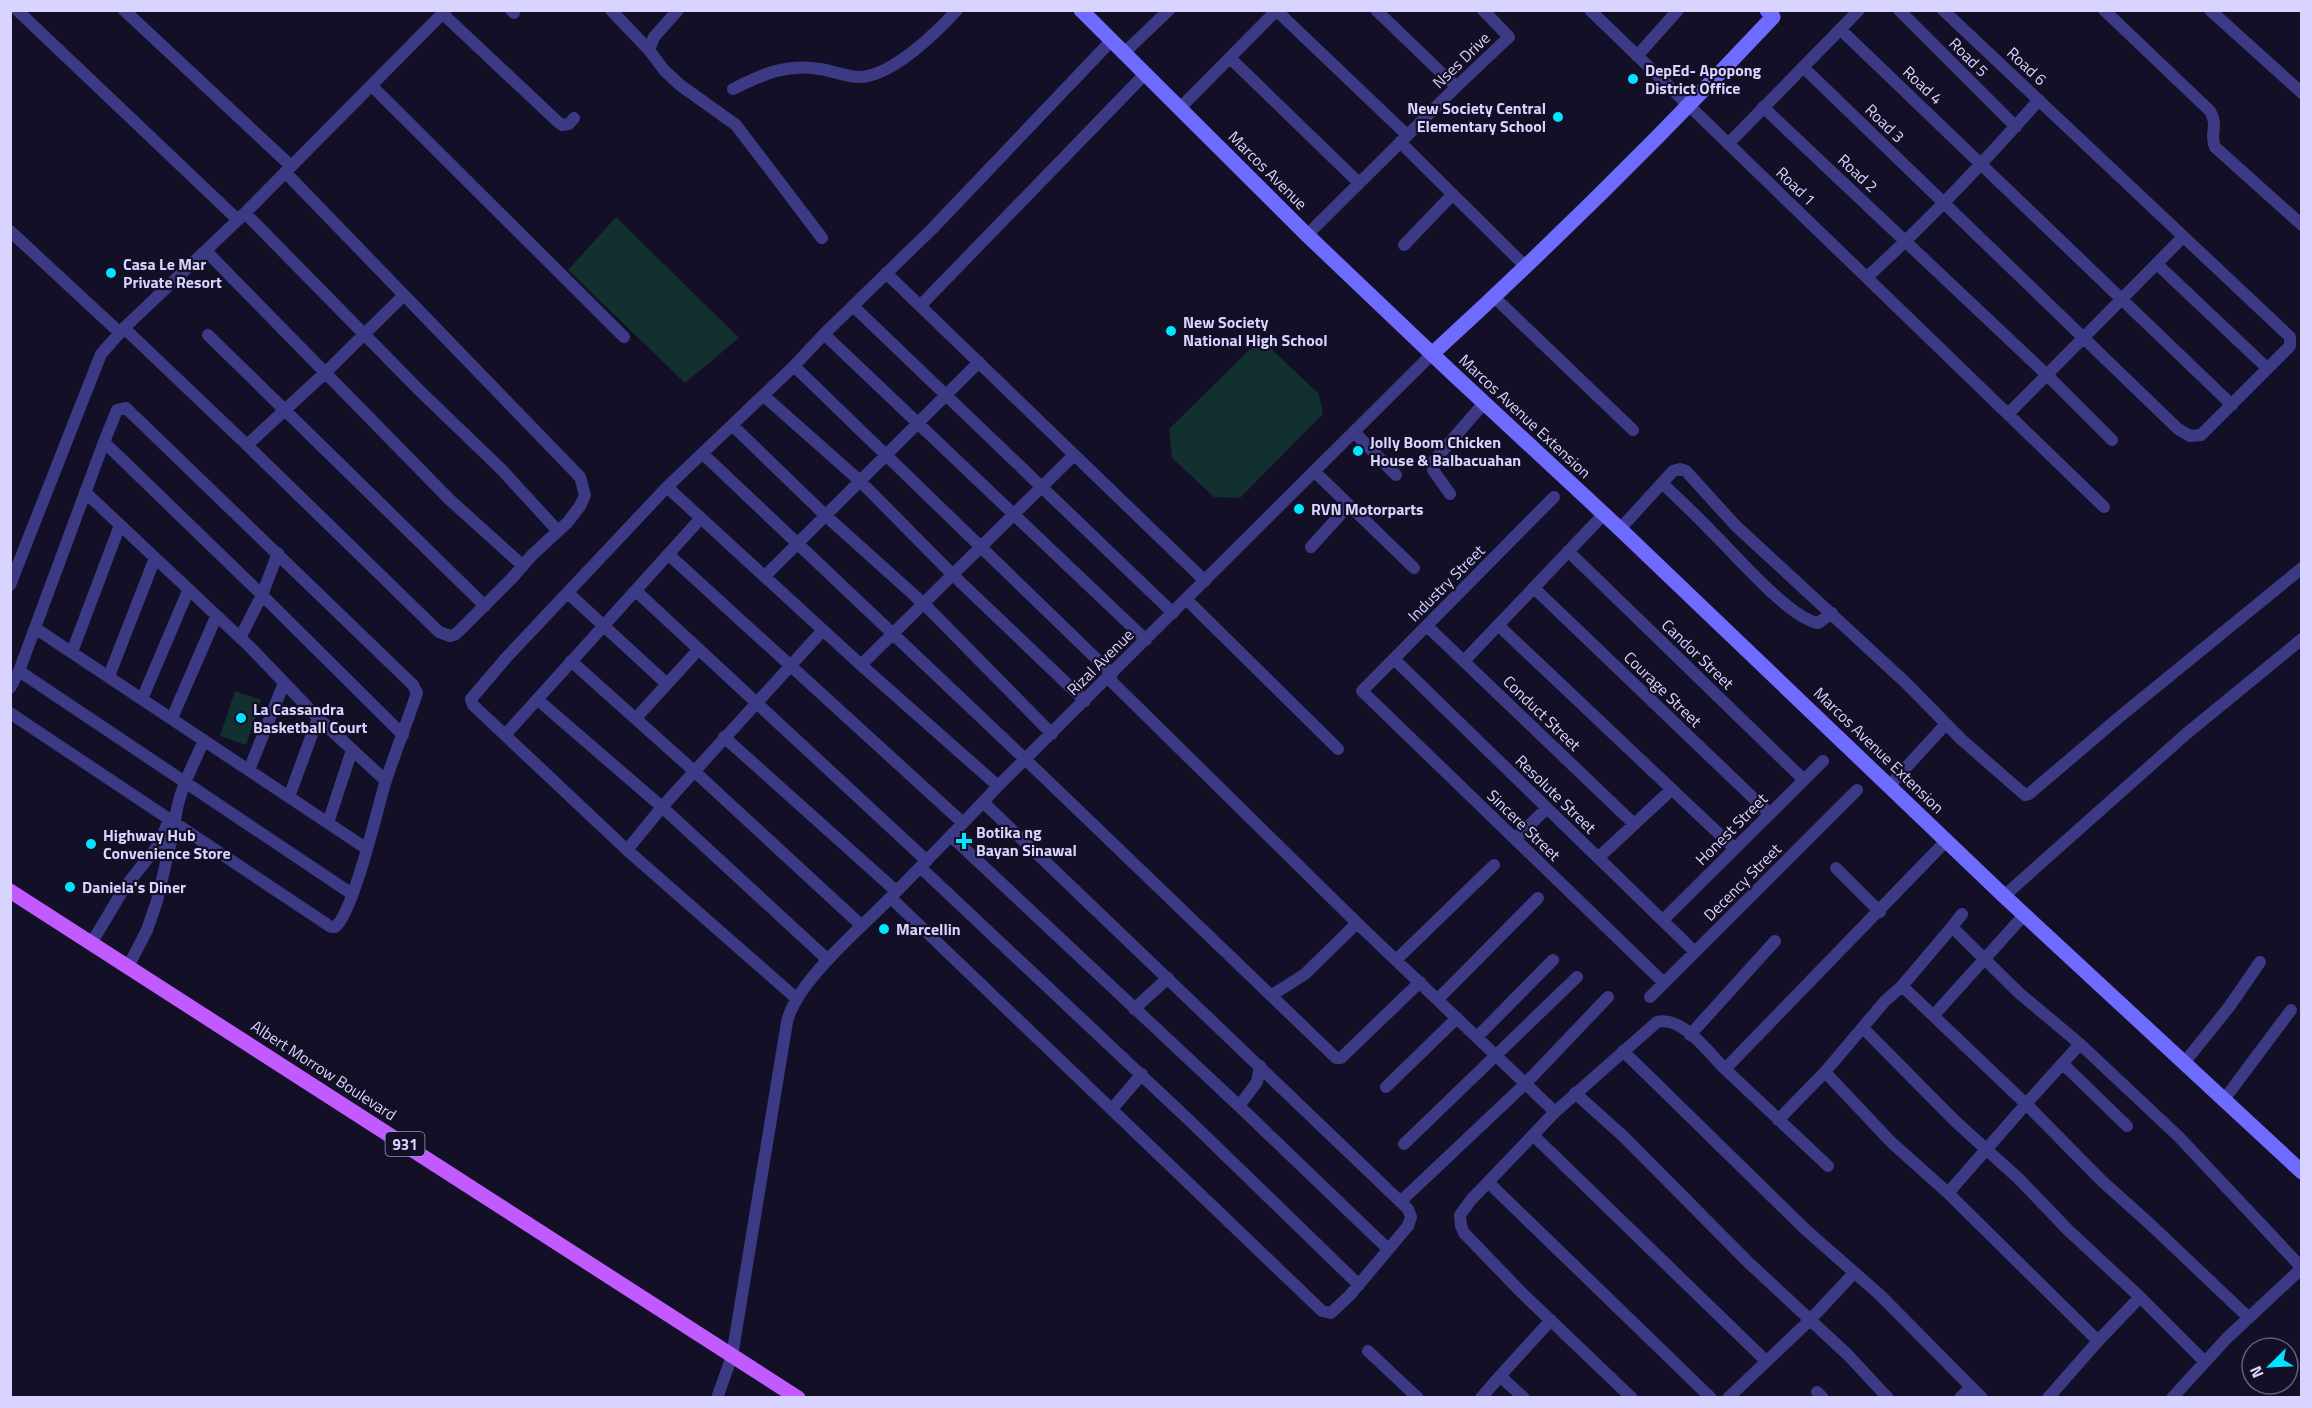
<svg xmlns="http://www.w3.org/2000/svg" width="2312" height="1408" font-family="'Titillium Web',sans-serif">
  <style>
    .green { fill: #12302f }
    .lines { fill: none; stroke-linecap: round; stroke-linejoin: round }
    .street { stroke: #3d3a85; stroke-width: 12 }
    .secondary { stroke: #6f6bff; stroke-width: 15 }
    .primary { stroke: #c25bff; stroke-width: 15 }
    .poi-dot { fill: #00e5ff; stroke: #130f26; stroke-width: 2 }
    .labels { text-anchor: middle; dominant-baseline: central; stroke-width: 4.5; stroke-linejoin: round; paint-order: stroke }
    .shield { fill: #130f26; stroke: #9e99be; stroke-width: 1.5 }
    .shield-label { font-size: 15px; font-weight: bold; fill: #d9d4ff }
    .street-label { font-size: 16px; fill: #d9d4ff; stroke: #130f26 }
    .poi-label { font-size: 16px; font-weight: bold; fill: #d9d4ff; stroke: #130f26; text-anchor: start }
  </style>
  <rect width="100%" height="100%" fill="#130f26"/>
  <path class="green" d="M 616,217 L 739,338 L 685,383 L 568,270 Z
    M 1265,343 L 1319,394 L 1323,414 L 1240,498 L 1214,497 L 1172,458 L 1169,429 L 1249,350 Z
    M 235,691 L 261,700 L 246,745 L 220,736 Z"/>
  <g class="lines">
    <path class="street" d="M 17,10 L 238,220
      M 124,10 L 291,166
      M 511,10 L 514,13
      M 611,10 L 649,50
      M 678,10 L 654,37 L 649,50 L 664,70 L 680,85 L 736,125 L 822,238
      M 1376,10 L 1456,87
      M 1590,10 L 2104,507
      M 1899,10 L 2016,127
      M 2104,10 L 2210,111 C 2219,126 2209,134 2215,147 L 2302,225
      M 2210,10 L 2302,93
      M 1277,11 L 1407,135
      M 443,14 L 558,122 L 562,125 L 569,124 L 574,118
      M 1841,30 L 2232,405
      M 1125,52 L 1169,10
      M 1637,56 L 1678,10
      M 1230,58 L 1359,183
      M 1803,67 L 2178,429 L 2190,436 L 2201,435 L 2290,346 L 2290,337 L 1943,10
      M 372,86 L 624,337
      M 733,89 C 763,74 787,63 820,69 C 833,71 847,77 860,77 C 892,76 936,33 957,10
      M 1763,107 L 2047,375 L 2112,440
      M 1180,108 L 1277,10
      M 1400,142 L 1525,266
      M 1728,144 L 1859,10
      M 245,213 L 419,390 L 502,470 L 557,530
      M 10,231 L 120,333
      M 1307,235 L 1456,87 L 1509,37 L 1483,10
      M 1404,245 L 1453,194
      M 206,251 L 450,500 L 522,565
      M 2157,264 L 2267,368
      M 886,273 L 1205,581
      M 1867,277 C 1928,222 1984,162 2039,100
      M 1494,297 L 1633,430
      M 853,306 L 1173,613
      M 920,306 L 1145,74
      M 124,328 L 247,445 L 439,632 L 450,636 L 456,634 L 513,577 L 532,555 L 568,522 L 580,506 L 585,495 L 580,477 L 285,172
      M 824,334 L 1146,640
      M 208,335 L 485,606
      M 794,366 L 1112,674
      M 764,396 L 860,481 L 953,575 L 1085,701
      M 2008,414 L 2183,237
      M 732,425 L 825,515 L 924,604 L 1052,734
      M 1354,432 L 1396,475
      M 104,442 L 262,595 L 403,735
      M 247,445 L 326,372 L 404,295
      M 703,454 L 1025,759 L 1336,1058 L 1341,1058 L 1420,982
      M 1315,472 L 1414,568
      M 1663,484 C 1680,500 1697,516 1713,533 C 1736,555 1788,617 1818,623 L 1832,613
      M 667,487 L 861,665 L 998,786
      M 85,492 L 250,647 L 318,718 L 386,781
      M 1450,494 L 1433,470 L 1432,463 L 1484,403
      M 1554,497 L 1362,691 L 1664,983
      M 1620,529 L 1673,471 L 1680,469 L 1686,471 L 1735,525 L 1906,683 L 1962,740 L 2025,795 L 2029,794 L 2123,714 L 2302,568
      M 1311,547 L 1349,505
      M 1568,551 L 1804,780
      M 668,554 L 963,823
      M 765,576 L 979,362
      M 10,585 L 101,354 L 124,328 L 241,217 L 446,10
      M 1534,588 L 1770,814
      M 637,592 L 927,861
      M 568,593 L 667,684
      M 1186,599 L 1338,749
      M 1498,625 L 1735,849
      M 1427,626 L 1634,824
      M 35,628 L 367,849
      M 240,638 L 262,595 L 278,553
      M 72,652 L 120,525
      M 1394,659 L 1695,952
      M 571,661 L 694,771 L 862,926
      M 1464,661 L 1604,514
      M 861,665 L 1074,455
      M 19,671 L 352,894
      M 109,676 L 155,558
      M 1108,678 L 1357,923 L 1555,1112
      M 10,688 L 19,671 L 104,442 L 117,410 L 126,408 L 413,685 L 417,693 C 407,722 396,751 386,780 C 378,806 353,915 335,927 L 331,927 L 10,713
      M 142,699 L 188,591
      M 538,700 L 662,807 L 828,960
      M 172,718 L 216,617
      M 636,718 L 699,649
      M 505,735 L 701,518
      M 724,737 L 896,891
      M 249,770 L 284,683
      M 1890,785 L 1945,725
      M 289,797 L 318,718
      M 328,823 L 352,750
      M 951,836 L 1239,1106 L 1387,1248
      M 1515,839 L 1547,808
      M 627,850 L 662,807 L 823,630
      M 1598,858 L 1671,790
      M 920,867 L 1190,1121 L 1359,1285
      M 1836,868 L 1880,912
      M 2004,896 L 2186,734 L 2302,639
      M 891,898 L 1322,1311 L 1331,1313 L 1350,1295 L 1408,1226 L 1411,1217 L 1408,1209 L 983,802
      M 1663,920 L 1823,761
      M 1952,927 L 1962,914
      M 92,942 L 125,887 L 160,843 L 169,819
      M 1397,959 L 1494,865
      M 129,965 L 147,930 L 157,901 L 175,824 C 176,795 193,766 204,740
      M 1272,995 L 1305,974 L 1357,923
      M 1650,997 L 1857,790
      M 797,999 L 627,850 L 473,705 L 471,699 L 506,658 L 667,487 L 794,366 L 824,334 L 932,229 L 1112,40
      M 1438,999 L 1538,898
      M 1134,1009 L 1168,978
      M 1934,1015 L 2025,914
      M 1863,1028 L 1955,1121 L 2019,1179 L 2068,1230 L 2140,1297
      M 1690,1035 L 1775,941
      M 1477,1037 L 1553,960
      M 2080,1044 L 2178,1136 L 2302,1268
      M 1623,1051 L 1806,1230 L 1880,1295 L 1982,1398
      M 2184,1063 L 2229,1007 L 2260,962
      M 2063,1064 L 2127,1126
      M 1725,1069 L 1828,1166
      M 1825,1072 L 1891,1142 L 1948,1193 L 2098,1341 L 2140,1297 L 2204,1361
      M 1386,1087 L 1457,1018
      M 1575,1093 L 1623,1136 L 1749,1263 L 1848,1355 L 1888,1398
      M 2223,1101 L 2291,1010
      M 1239,1106 L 1257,1082 L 1260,1066
      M 1112,1109 L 1142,1074
      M 1778,1120 L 1825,1072 L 1885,1001 L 1902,986 L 2026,1104 L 2080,1044 L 2019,993 L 1952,927 L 1902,986
      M 1534,1136 L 1766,1361
      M 1404,1144 L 1577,977
      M 1489,1183 L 1711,1398
      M 1948,1193 L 2026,1104 L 2102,1181 L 2151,1225 L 2249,1318
      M 1400,1202 L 1525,1084 L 1608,997
      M 1368,1351 L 1418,1398
      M 1817,1392 L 1823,1398
      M 717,1398 L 732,1356 L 787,1022 C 796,982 860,929 889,899 C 926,861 963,824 998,786 L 1432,354
      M 1481,1398 L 1500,1376
      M 1524,1398 L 1500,1376 L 1551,1320
      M 1632,1398 L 1522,1293 L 1464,1233 L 1461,1226 L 1460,1215 L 1471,1200 L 1555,1112 L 1657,1022 C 1683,1016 1708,1052 1725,1069 L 1947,840
      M 1728,1398 L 1810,1320 L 1854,1273
      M 1960,1398 L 1971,1387
      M 2048,1398 L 2098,1341
      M 2172,1398 L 2227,1338 L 2302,1268"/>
    <path class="secondary" d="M 1081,10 L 1307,235 L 1451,372 L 1620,529 L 2004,896 L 2302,1172
      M 1432,354 C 1550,246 1664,133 1773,17 L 1767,10"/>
    <path class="primary" d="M 10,891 L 798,1398"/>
  </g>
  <g class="poi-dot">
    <circle cx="1633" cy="79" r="6"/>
    <circle cx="1558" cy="117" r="6"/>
    <circle cx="111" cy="273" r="6"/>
    <circle cx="1171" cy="331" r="6"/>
    <circle cx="1358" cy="451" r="6"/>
    <circle cx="1299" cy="509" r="6"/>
    <circle cx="241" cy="718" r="6"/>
    <path d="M961 832h6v6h6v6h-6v6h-6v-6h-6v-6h6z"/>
    <circle cx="91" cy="844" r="6"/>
    <circle cx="70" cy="887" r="6"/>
    <circle cx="884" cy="929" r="6"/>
  </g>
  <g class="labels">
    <rect class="shield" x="385.5" y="1132" width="39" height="24" rx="4.5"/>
    <g class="shield-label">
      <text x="405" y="1144">931</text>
    </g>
    <g class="street-label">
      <text transform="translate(1969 57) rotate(45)">Road 5</text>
      <text transform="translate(1461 60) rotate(-44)">Nses Drive</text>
      <text transform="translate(2027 66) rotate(43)">Road 6</text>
      <text transform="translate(1923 85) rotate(43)">Road 4</text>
      <text transform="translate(1885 123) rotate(44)">Road 3</text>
      <text transform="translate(1268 170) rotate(45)">Marcos Avenue</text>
      <text transform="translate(1858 173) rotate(43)">Road 2</text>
      <text transform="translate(1796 186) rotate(44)">Road 1</text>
      <text transform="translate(1525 416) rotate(43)">Marcos Avenue Extension</text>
      <text transform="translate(1446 583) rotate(-45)">Industry Street</text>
      <text transform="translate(1698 654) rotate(44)">Candor Street</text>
      <text transform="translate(1100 662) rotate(-45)">Rizal Avenue</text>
      <text transform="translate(1663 689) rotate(44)">Courage Street</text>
      <text transform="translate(1542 713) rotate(44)">Conduct Street</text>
      <text transform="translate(1879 750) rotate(44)">Marcos Avenue Extension</text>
      <text transform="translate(1556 794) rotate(44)">Resolute Street</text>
      <text transform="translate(1524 825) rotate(44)">Sincere Street</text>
      <text transform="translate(1731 829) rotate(-45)">Honest Street</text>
      <text transform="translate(1742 882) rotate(-45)">Decency Street</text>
      <text transform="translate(324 1070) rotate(33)">Albert Morrow Boulevard</text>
    </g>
    <g class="poi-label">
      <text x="1645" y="70">DepEd- Apopong<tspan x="1645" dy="18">District Office</tspan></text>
      <text x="1546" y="108" text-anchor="end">New Society Central<tspan x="1546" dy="18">Elementary School</tspan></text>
      <text x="123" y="264">Casa Le Mar<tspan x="123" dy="18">Private Resort</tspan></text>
      <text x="1183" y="322">New Society<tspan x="1183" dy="18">National High School</tspan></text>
      <text x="1370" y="442">Jolly Boom Chicken<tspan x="1370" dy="18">House &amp; Balbacuahan</tspan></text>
      <text x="1311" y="509">RVN Motorparts</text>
      <text x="253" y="709">La Cassandra<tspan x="253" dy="18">Basketball Court</tspan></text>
      <text x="976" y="832">Botika ng<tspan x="976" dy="18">Bayan Sinawal</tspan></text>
      <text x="103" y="835">Highway Hub<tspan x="103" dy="18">Convenience Store</tspan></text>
      <text x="82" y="887">Daniela's Diner</text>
      <text x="896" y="929">Marcellin</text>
    </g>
  </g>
  <rect width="2312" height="1408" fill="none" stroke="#d9d4ff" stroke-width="24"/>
  <g transform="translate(2270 1366) rotate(246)"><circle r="28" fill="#130f26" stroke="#625e7d" stroke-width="1.5"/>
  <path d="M0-4.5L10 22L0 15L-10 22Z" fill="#00e5ff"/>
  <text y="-9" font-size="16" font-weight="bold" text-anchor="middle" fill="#d9d4ff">N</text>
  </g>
</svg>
